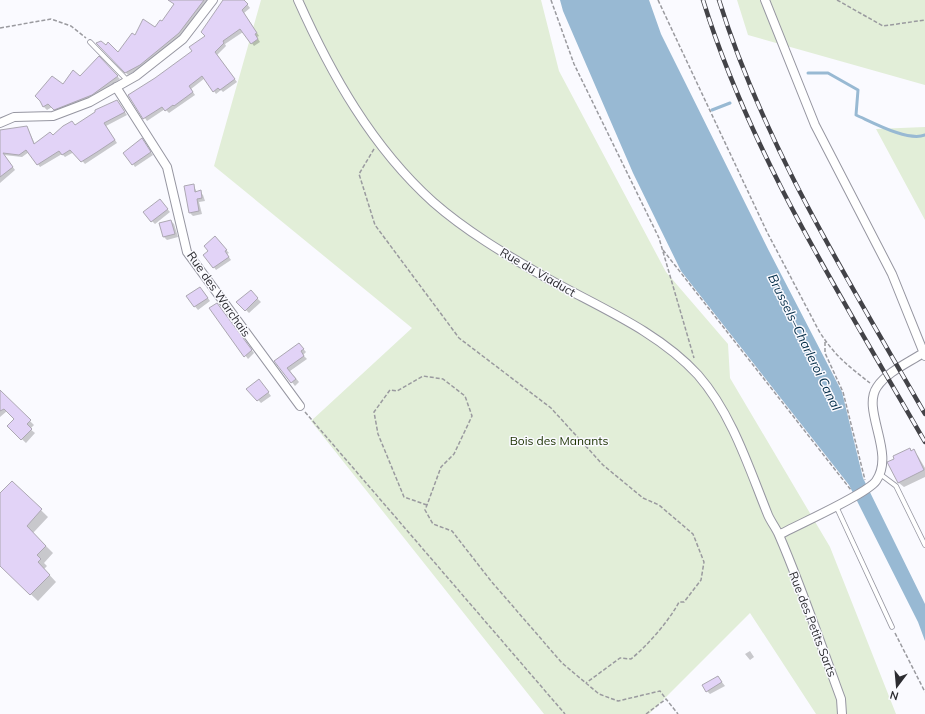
<svg xmlns="http://www.w3.org/2000/svg" width="925" height="714" font-family="Mulish,sans-serif">
  <style>
    .green { fill: #e2eed8 }
    .water { fill: #98b9d3 }
    .shadow { fill: #0003 }
    .lines { fill: none; stroke-linecap: round; stroke-linejoin: round }
    .stream { stroke: #98b9d3; stroke-width: 3 }
    .building { fill: #e2d3f7; stroke: #aca8b2 }
    .service-casing { stroke: #9696a1; stroke-width: 5.5 }
    .minor-casing { stroke: #9696a1; stroke-width: 10 }
    .path { stroke: #9a9a9f; stroke-width: 1.5; stroke-dasharray: 4 2; stroke-linecap: butt }
    .service { stroke: #fff; stroke-width: 4 }
    .minor { stroke: #fff; stroke-width: 8 }
    .rail-casing { stroke: #434348; stroke-width: 4.5 }
    .rail { stroke: #fafaff; stroke-width: 3; stroke-dasharray: 9; stroke-linecap: butt }
    .labels { text-anchor: middle; dominant-baseline: central; stroke-width: 3; stroke-linejoin: round; paint-order: stroke }
    .street-label { font-size: 12px; fill: #2c2c31; stroke: #fafaff }
    .park-label { font-size: 12px; fill: #1c3200; stroke: #fafaff }
    .water-label { font-size: 13px; font-style: italic; fill: #052f4a; stroke: #fafaff }
  </style>
  <rect width="100%" height="100%" fill="#fafaff"/>
  <path class="green" d="M 261,0 L 541,0 L 559,71 L 666,272 L 728,344 L 730,378 L 830,547 L 896,714 L 816,714 L 750,613 L 649,714 L 544,714 L 311,421 L 412,328 L 214,166 Z
    M 737,0 L 925,0 L 925,85 L 748,35 Z
    M 925,127 L 925,220 L 876,129 Z"/>
  <path class="water" d="M 560,0 L 649,0 L 661,34 L 769,251 L 842,392 L 863,478 L 925,604 L 925,641 L 918,622 L 849,485 L 681,271 L 633,173 L 563,11 Z"/>
  <path class="shadow" d="M 177,0 L 209,0 L 182,35 L 143,68 L 128,75 L 97,43 L 118,53 L 135,36 L 155,28 L 162,23 Z
    M 236,0 L 244,0 L 250,8 L 244,13 L 259,36 L 257,37 L 260,42 L 254,46 L 243,32 L 225,44 L 226,46 L 217,55 L 237,82 L 223,92 L 221,90 L 216,94 L 205,78 L 191,89 L 195,95 L 169,113 L 165,109 L 147,121 L 129,95 L 155,79 L 194,51 Z
    M 99,58 L 120,79 L 91,100 L 58,112 L 52,107 L 47,110 L 44,107 L 42,101 L 63,85 L 80,78 Z
    M 117,101 L 127,115 L 106,126 L 117,143 L 85,164 L 74,152 L 65,157 L 62,154 L 40,167 L 29,152 L 22,157 L 4,155 L 15,170 L 0,183 L 0,132 L 27,127 L 35,144 L 75,126 Z
    M 142,140 L 153,155 L 135,167 L 133,164 Z
    M 193,185 L 197,192 L 200,192 L 203,195 L 205,201 L 199,202 L 202,214 L 193,216 L 190,213 Z
    M 162,203 L 170,212 L 155,224 L 152,221 Z
    M 171,221 L 174,224 L 178,237 L 167,240 L 164,237 L 161,224 Z
    M 215,238 L 229,253 L 227,254 L 231,260 L 216,270 L 205,255 L 210,252 Z
    M 203,291 L 210,301 L 198,310 L 187,297 Z
    M 254,295 L 261,302 L 249,313 L 238,302 Z
    M 217,304 L 254,353 L 248,359 L 211,309 Z
    M 299,344 L 306,352 L 303,355 L 307,359 L 290,371 L 299,382 L 295,386 L 276,362 Z
    M 262,384 L 271,396 L 261,403 L 248,389 Z
    M 0,392 L 34,425 L 30,429 L 35,433 L 26,443 L 8,426 L 15,419 L 7,411 L 0,417 Z
    M 910,449 L 918,456 L 925,468 L 925,477 L 904,487 L 899,483 L 889,463 Z
    M 12,482 L 48,517 L 33,533 L 53,553 L 44,563 L 47,566 L 44,569 L 56,582 L 38,601 L 0,565 L 0,495 Z
    M 750,651 L 754,657 L 750,660 L 745,654 Z
    M 718,677 L 725,686 L 710,694 L 707,691 Z"/>
  <g class="lines">
    <path class="stream" d="M 808,73 L 828,73 L 858,90 L 856,115 C 872,122 908,142 925,135
      M 712,110 L 730,103"/>
  </g>
  <path class="building" d="M 168,0 L 204,0 L 179,33 L 140,65 L 125,73 L 96,43 L 101,41 L 106,45 L 108,42 L 118,52 L 132,33 L 135,35 L 143,19 L 155,27 L 160,20 L 162,21 L 174,4 Z
    M 223,0 L 244,0 L 248,4 L 242,10 L 257,33 L 255,34 L 258,39 L 251,44 L 240,29 L 223,41 L 224,43 L 215,52 L 235,79 L 220,90 L 218,88 L 213,92 L 202,76 L 189,86 L 193,92 L 174,106 L 173,105 L 165,111 L 162,107 L 143,119 L 128,95 L 155,78 L 192,51 L 189,47 L 205,36 L 201,32 Z
    M 99,56 L 118,76 L 92,95 L 54,110 L 48,104 L 43,107 L 40,101 L 35,96 L 52,76 L 63,84 L 73,70 L 80,76 Z
    M 117,100 L 125,112 L 104,123 L 115,140 L 97,152 L 81,162 L 70,150 L 62,155 L 59,151 L 37,165 L 26,150 L 19,155 L 3,153 L 13,167 L 0,177 L 0,130 L 27,126 L 34,144 L 50,132 L 53,135 L 63,126 L 72,121 L 75,125 L 95,112 L 95,110 Z
    M 142,138 L 151,152 L 132,165 L 123,153 Z
    M 194,184 L 195,192 L 201,190 L 202,198 L 197,199 L 199,211 L 189,213 L 184,186 Z
    M 160,199 L 168,209 L 151,222 L 143,212 Z
    M 171,220 L 175,234 L 163,237 L 159,223 Z
    M 215,236 L 227,250 L 225,251 L 229,257 L 213,268 L 203,255 L 208,251 L 204,246 Z
    M 200,287 L 208,298 L 194,307 L 186,296 Z
    M 251,290 L 258,298 L 245,311 L 236,302 Z
    M 217,303 L 252,350 L 244,357 L 209,308 Z
    M 299,343 L 304,349 L 301,351 L 304,356 L 287,368 L 296,379 L 291,383 L 274,361 Z
    M 259,379 L 269,392 L 257,401 L 246,389 Z
    M 0,390 L 31,420 L 27,424 L 32,429 L 21,440 L 7,426 L 14,419 L 4,409 L 0,411 Z
    M 910,448 L 911,451 L 914,449 L 924,470 L 898,483 L 887,462 L 894,459 L 893,456 Z
    M 12,481 L 42,509 L 27,526 L 46,546 L 37,555 L 41,559 L 38,562 L 50,575 L 30,595 L 0,566 L 0,493 Z
    M 718,676 L 722,682 L 706,692 L 702,685 Z"/>
  <g class="lines">
    <defs>
      <path id="service" d="M 90,42 L 127,80
        M 880,474 L 896,486 L 925,545
        M 836,506 L 892,627"/>
      <path id="minor" d="M 298,0 C 331,74 372,147 433,202 C 466,231 505,254 543,276 C 596,306 657,330 698,375 C 732,414 749,468 768,515 C 771,522 776,528 779,535 C 802,588 821,645 841,699 L 842,714
        M 765,0 L 815,125 L 892,274 L 925,356
        M 116,87 L 167,167 L 187,252 L 300,406
        M 0,123 L 14,117 L 53,116 L 90,102 L 136,76 L 183,39 L 213,0
        M 779,535 C 797,525 867,494 876,481 C 896,453 861,410 877,387 C 887,372 908,363 923,353"/>
    </defs>
    <use href="#service" class="service-casing"/>
    <use href="#minor" class="minor-casing"/>
    <path class="path" d="M 551,0 L 574,64 L 659,238 L 694,358
      M 658,0 L 767,232 L 819,331 C 835,356 847,365 870,383
      M 837,0 L 883,26 L 925,20
      M 0,28 L 51,19 L 71,26 L 86,38
      M 374,149 L 359,174 L 375,225 L 459,338 L 551,408 L 603,465 L 643,498 L 659,505 L 693,534 L 704,562 L 701,580 L 684,602 L 679,602 C 669,621 648,645 631,659 L 620,658 L 586,683
      M 663,250 L 851,490
      M 825,342 L 825,353 L 843,392 L 865,480
      M 305,412 L 565,714
      M 427,505 L 404,497 L 378,434 L 374,412 L 390,390 L 397,391 L 423,376 L 443,379 L 465,396 L 472,416 L 454,454 L 441,467 L 427,505 L 425,510 L 433,524 L 452,531 L 491,581 L 562,663 L 599,694 L 618,701 L 660,691 L 666,699
      M 895,633 L 925,692
      M 646,714 L 666,699 L 678,714"/>
    <use href="#service" class="service"/>
    <use href="#minor" class="minor"/>
    <defs>
      <path id="rail" d="M 703,0 C 752,158 843,299 925,442
        M 719,0 C 765,148 849,281 925,414"/>
    </defs>
    <use href="#rail" class="rail-casing"/>
    <use href="#rail" class="rail"/>
  </g>
  <g class="labels">
    <g class="street-label">
      <text transform="translate(538 272) rotate(30)">Rue du Viaduct</text>
      <text transform="translate(219 294) rotate(55)">Rue des Warchais</text>
      <text transform="translate(813 624) rotate(69)">Rue des Petits Sarts</text>
    </g>
    <g class="park-label">
      <text x="559" y="440">Bois des Manants</text>
    </g>
    <g class="water-label">
      <text transform="translate(805 342) rotate(64)">Brussels–Charleroi Canal</text>
    </g>
  </g>
  <g transform="translate(897 686) rotate(196)" stroke="#fafaff" stroke-width="3" paint-order="stroke">
  <path d="M0-3L7 15L0 10L-7 15Z" fill="#2c2c31"/>
  <text y="-6" font-size="11" font-weight="bold" text-anchor="middle" fill="#2c2c31">N</text>
  </g>
</svg>
